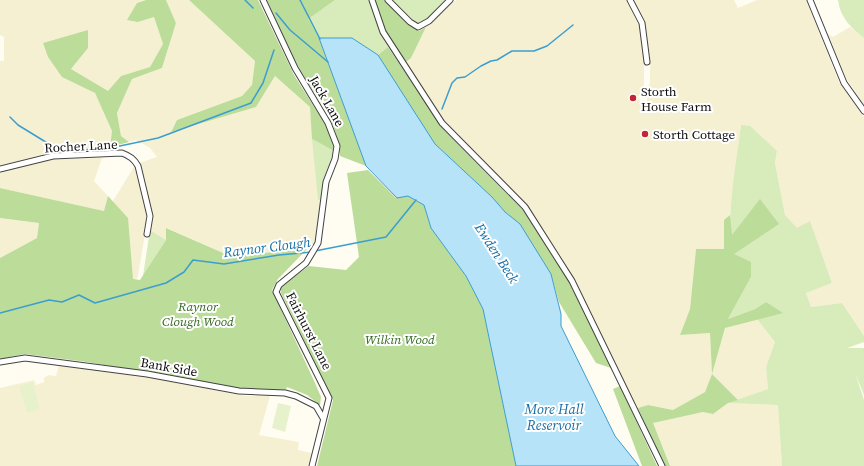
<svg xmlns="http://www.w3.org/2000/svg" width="864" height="466" font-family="'Source Serif 4',serif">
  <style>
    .farmland { fill: #f6f0d2 }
    .green { fill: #d7ebbb }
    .forest { fill: #bcdc9a }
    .pitch { fill: #e7f2cd }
    .water { fill: #b6e3f7; stroke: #3c9ecf }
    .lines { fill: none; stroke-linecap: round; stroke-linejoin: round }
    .stream { stroke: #3c9ecf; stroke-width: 1.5 }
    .minor-casing { stroke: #434343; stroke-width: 7 }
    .minor { stroke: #fff; stroke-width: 5 }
    .poi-dot { fill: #c22536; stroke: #fff; stroke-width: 1.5 }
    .labels { text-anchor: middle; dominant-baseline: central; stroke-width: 4; stroke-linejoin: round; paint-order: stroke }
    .poi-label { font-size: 13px; fill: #101010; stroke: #fff; text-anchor: start }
    .street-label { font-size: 13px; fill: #101010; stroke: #fff }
    .park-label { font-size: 13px; font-style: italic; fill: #32691e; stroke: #fff }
    .water-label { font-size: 14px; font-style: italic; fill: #166fa4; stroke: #fff }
  </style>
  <rect width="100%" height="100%" fill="#fffcf2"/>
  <path class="farmland" d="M 0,0 L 146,0 L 137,3 L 138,22 L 154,17 L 163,44 L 150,67 L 121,76 L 108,92 L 71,69 L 88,48 L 62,76 L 95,93 L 112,131 L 110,147 L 50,152 L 0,167 L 0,61 L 4,61 L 4,37 L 0,35 Z
    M 166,0 L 189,0 L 255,61 L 252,86 L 242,96 L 177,120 L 171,131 L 256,107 L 275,76 L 310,107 L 318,200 L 322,201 L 316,240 L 310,248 L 230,256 L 167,228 L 166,240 L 150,230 L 151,215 L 139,163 L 157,157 L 150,148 L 136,140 L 129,142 L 121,136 L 117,113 L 132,79 L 162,68 L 176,23 Z
    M 456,0 L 626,0 L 640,24 L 644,60 L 644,91 L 638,96 L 642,105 L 647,100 L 650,81 L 650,58 L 644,23 L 633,0 L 734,0 L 738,8 L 757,0 L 806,0 L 839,82 L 864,117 L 864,336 L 842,303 L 811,307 L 806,293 L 832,283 L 810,222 L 797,229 L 785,215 L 775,163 L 777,151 L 741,125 L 730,215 L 724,220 L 724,249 L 696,250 L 690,309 L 680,335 L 710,333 L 712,372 L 725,328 L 757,319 L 775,342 L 766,367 L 768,389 L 738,400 L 712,374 L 705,392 L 673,410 L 648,405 L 638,408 L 599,336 L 575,280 L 527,205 L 445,121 L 406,62 L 411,58 L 426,27 Z
    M 850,27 L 864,38 L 864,105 L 846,78 L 828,34 L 833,37 Z
    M 102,158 L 94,181 L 108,196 L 104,211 L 0,188 L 0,172 L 53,159 Z
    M 135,165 L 137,168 L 147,211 L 146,228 L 138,276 L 136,280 L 133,279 L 113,201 Z
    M 0,218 L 39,223 L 37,238 L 0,258 Z
    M 59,365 L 141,376 L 246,396 L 270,396 L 259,435 L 299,442 L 298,450 L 312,453 L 308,466 L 0,466 L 0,388 L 34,380 L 36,385 L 44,382 L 44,378 L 48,375 L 56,376 Z
    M 728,403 L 778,405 L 782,466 L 670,466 L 652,423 L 703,412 L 713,414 Z"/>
  <path class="green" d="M 335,0 L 369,0 L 380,33 L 388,47 L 378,55 L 352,38 L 316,38 L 307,19 Z
    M 393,0 L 445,0 L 427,20 L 418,24 Z
    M 838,0 L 864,0 L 864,38 C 851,28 840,17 838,0 Z
    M 741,125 L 750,126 L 777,151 L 775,163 L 785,215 L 797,228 L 810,221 L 832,283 L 806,293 L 811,307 L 842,303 L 864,336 L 864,342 L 847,348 L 864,348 L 864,395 L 855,373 L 864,400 L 864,466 L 782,466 L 778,405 L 728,403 L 768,389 L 766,367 L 775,342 L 757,319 L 782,313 L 766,302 L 755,309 L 728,319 L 751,277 C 746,270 738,263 734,255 C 723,234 738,152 741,125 Z
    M 312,139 L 334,151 L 324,182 L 322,201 L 318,200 Z
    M 150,230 L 166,240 L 143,276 Z"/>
  <path class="forest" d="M 146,0 L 166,0 L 176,23 L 162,68 L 132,79 L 117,113 L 121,136 L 129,142 L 110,147 L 112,131 L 95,93 L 62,77 L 48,57 L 43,43 L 88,30 L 88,48 L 71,69 L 108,91 L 121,76 L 150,67 L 163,44 L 154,17 L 138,22 L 127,20 L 137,3 Z
    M 189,0 L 258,0 L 294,75 L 328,129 L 333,140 L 334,151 L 312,139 L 310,107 L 275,76 L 256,107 L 171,132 L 177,120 L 242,96 L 252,85 L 255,61 Z
    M 267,0 L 335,0 L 308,19 L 319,38 L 366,166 L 340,156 C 339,122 314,95 298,66 C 287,45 277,22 267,0 Z
    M 375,0 L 384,0 L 408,25 L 419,31 L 426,27 L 411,58 L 406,62 L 385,31 Z
    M 388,47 L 444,130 L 522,209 L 571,283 L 611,368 L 596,363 L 559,302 L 551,274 L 520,224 L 505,212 L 492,197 L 435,144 L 378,55 Z
    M 368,170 L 396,198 L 408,195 L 424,205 L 431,228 L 466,276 L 483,309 L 516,466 L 317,466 L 333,400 L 281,293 L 281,286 L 309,266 L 346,270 L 359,257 L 347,173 Z
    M 0,188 L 104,211 L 108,196 L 128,218 L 133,279 L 140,280 L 166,240 L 166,228 L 230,256 L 307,249 L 278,279 L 272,290 L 315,383 L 321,397 L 320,405 L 307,395 L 287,387 L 285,392 L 237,389 L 87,362 L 25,354 L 0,359 L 0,258 L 37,238 L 39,223 L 0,218 Z
    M 760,199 L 779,224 L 734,254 L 751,262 L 751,277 L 728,319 L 755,309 L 766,302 L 783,313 L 725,328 L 712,374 L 738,400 L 728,403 L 713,414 L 703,412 L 653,423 L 670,466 L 664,466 L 638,408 L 648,405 L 673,410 L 705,392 L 712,374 L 710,333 L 680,335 L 690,309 L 696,249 L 724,249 L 724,220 L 730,215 L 732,235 Z
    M 620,386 L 657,466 L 642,466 L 613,389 Z"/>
  <path class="pitch" d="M 33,382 L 40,409 L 27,413 L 19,386 Z
    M 278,403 L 291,406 L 285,432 L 272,428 Z"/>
  <path class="water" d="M 319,38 L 352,38 L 378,55 L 435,144 L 492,197 L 505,212 L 520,224 L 551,274 L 561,314 L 561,326 L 615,436 L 639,466 L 516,466 L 483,309 L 466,276 L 431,228 L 424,205 L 408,196 L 397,198 L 366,166 Z"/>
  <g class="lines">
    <path class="stream" d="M 245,0 L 253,8
      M 300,0 L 320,39
      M 276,13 L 290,30 L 328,62
      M 442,109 L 452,83 L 457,78 L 465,77 L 481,66 L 491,61 L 497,60 L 512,51 L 534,51 L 547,46 L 573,25
      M 10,117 L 18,125 L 62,152 L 115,147 L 158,138 L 251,103 L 263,83 L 274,50
      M 315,251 L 386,237 L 416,200
      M 0,313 L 49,300 L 62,302 L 79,295 L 95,303 L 166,283 L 184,272 L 193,260 L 224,264 L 279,255 L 312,252"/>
    <defs>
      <path id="minor" d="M 263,0 L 295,68 L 328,123 L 337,146 L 335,159 L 326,182 L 318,243 L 306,263 L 279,285 L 276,292 L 329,398 L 312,466
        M 372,0 L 383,32 L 442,123 L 525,207 L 572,281 L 662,466
        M 388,0 L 410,22 L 418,27 L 429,21 L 450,0
        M 630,0 L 642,23 L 647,62
        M 810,0 L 844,83 L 864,111
        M 0,169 L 53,156 L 122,153 C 130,156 134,159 138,166 L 150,216 L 147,234
        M 0,362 L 25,358 L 147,374 L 239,391 L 285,393 L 296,396 L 316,406 L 323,418"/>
    </defs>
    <use href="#minor" class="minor-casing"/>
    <use href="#minor" class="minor"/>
  </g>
  <g class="poi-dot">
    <circle cx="633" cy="98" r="4"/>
    <circle cx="645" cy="134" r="4"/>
  </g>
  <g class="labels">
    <g class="poi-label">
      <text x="641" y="91">Storth<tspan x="641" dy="15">House Farm</tspan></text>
      <text x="653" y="134">Storth Cottage</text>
    </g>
    <g class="street-label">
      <text transform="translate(327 101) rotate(60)">Jack Lane</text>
      <text transform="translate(81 146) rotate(-3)">Rocher Lane</text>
      <text transform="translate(309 331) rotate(63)">Fairhurst Lane</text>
      <text transform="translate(169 367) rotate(10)">Bank Side</text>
    </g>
    <g class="park-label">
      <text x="198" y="306">Raynor<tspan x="198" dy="15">Clough Wood</tspan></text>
      <text x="400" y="339">Wilkin Wood</text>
    </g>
    <g class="water-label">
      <text transform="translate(267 247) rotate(-7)">Raynor Clough</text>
      <text transform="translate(497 253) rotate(57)">Ewden Beck</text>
      <text x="554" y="409">More Hall<tspan x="554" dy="16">Reservoir</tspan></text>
    </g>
  </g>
</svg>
